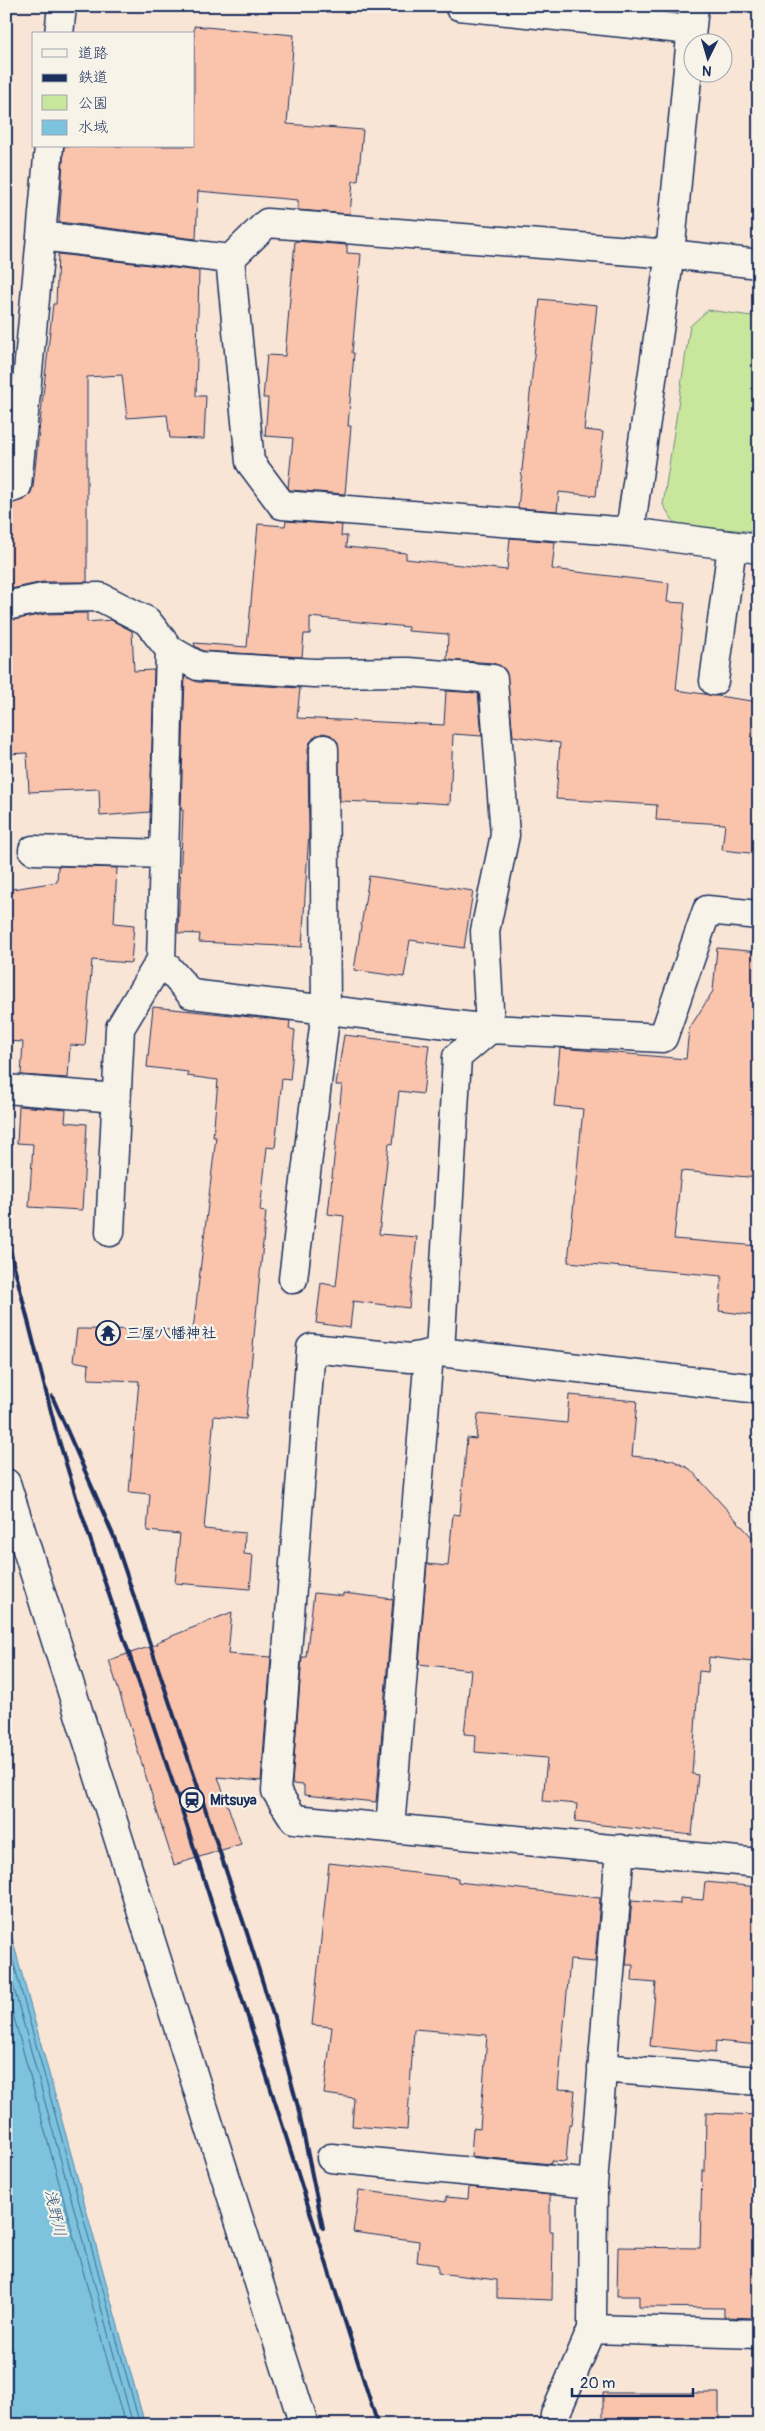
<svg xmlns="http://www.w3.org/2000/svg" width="765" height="2431" font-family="Pangolin,'Klee One',sans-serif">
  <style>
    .green { fill: #c9e69d; stroke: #728a7e }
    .water { fill: #7dc3de; stroke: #5688ab }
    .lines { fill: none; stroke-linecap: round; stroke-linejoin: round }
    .shore { stroke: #426a91; stroke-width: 1 }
    .building { fill: #fac4ac; stroke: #1b2f5e }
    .minor-casing { stroke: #1b2f5e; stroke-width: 31 }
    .tertiary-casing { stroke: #1b2f5e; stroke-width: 31 }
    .minor { stroke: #f7f3e8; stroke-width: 28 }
    .tertiary { stroke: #f7f3e8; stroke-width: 28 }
    .rail { stroke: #1b2f5e; stroke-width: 4 }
    .labels { text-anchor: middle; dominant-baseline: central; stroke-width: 4.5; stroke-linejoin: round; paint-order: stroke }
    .poi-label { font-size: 15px; font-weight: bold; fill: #1b2f5e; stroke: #f7f3e8; text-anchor: start }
    .water-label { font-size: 16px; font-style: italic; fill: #34547e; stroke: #f7f3e8 }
  </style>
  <rect width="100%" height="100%" fill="#f8e5d6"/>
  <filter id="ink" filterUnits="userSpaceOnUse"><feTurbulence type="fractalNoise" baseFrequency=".02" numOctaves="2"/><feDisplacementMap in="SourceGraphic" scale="10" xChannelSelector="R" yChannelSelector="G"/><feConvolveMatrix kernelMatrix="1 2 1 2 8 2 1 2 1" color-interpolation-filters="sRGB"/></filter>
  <g filter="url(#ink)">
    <path class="green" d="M 708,310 L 759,317 L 759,532 L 676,525 L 663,505 L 690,326 Z"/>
    <path class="water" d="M 6,1916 L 145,2425 L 6,2425 Z"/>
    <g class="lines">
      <path class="shore" d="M 6,1935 L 140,2425
        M 6,1959 L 133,2425
        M 6,1988 L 125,2425"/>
    </g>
    <path class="building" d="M 194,26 L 294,35 L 287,124 L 363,130 L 358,181 L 353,181 L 350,214 L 298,210 L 298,200 L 198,191 L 196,239 L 59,222 L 64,146 L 194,146 Z
      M 295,241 L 347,245 L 347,253 L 361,254 L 352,353 L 354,353 L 348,426 L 351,426 L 345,494 L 290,490 L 288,488 L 293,438 L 265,436 L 268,398 L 263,398 L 267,355 L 285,356 Z
      M 58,254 L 199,271 L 196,396 L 206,396 L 204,439 L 170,438 L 167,415 L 127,418 L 122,375 L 87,377 L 87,582 L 43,582 L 6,590 L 6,505 L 23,500 L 30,495 L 33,487 L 53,304 L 56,304 Z
      M 540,299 L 597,305 L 584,430 L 603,432 L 596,496 L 559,492 L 557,511 L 518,508 Z
      M 286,521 L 342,525 L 341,536 L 347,536 L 346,547 L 406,553 L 406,559 L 507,570 L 510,538 L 555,542 L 552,569 L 669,583 L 667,602 L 685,603 L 676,690 L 759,702 L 759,854 L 722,850 L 725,824 L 656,820 L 657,805 L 556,799 L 560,743 L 513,736 L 506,671 L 494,663 L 447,660 L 448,634 L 408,631 L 408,627 L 310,617 L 310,634 L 304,634 L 302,657 L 203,651 L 195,646 L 194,643 L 247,647 L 258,524 L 285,526 Z
      M 87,613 L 87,622 L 111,620 L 132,631 L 134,671 L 154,670 L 150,812 L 100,816 L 99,789 L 29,792 L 27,753 L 6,754 L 6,621 L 45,614 Z
      M 185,676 L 197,682 L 300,688 L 297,718 L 444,725 L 446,691 L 478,693 L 482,736 L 453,734 L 450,804 L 417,802 L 416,804 L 340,801 L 338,742 L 331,735 L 323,733 L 316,736 L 310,742 L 308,749 L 309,831 L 302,947 L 199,942 L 200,934 L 178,933 L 183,810 L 181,810 Z
      M 58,866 L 117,868 L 114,923 L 134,925 L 131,963 L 92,960 L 85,1046 L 70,1045 L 68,1078 L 21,1075 L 23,1042 L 6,1041 L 6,890 L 57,882 Z
      M 369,876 L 473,891 L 464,948 L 410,940 L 404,977 L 354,970 Z
      M 717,948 L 759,952 L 759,1178 L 681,1171 L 674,1239 L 759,1246 L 759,1316 L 719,1311 L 722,1276 L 568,1262 L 583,1109 L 554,1106 L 560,1048 L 686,1059 L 689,1029 L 713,991 Z
      M 153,1007 L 290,1021 L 289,1029 L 295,1030 L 290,1080 L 282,1079 L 275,1148 L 267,1147 L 260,1211 L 266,1212 L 246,1419 L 214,1416 L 204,1529 L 245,1533 L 244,1554 L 253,1555 L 250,1589 L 175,1583 L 180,1534 L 147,1531 L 150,1494 L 129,1492 L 139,1381 L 88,1379 L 89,1364 L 73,1361 L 77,1329 L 193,1330 L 216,1137 L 213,1137 L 218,1080 L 187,1076 L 188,1072 L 147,1067 Z
      M 344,1035 L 429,1045 L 423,1094 L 399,1091 L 393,1144 L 389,1143 L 379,1234 L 417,1237 L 409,1308 L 353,1301 L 350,1328 L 316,1323 L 321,1283 L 336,1286 L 344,1216 L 328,1214 L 342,1085 L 336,1085 Z
      M 19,1106 L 66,1110 L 65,1122 L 87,1124 L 82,1210 L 29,1207 L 33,1144 L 17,1143 Z
      M 569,1395 L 637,1401 L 632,1456 L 672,1460 L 690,1469 L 759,1545 L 759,1587 L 752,1662 L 709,1657 L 708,1672 L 699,1671 L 692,1774 L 698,1775 L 692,1835 L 575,1822 L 577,1804 L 543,1801 L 547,1758 L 475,1752 L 476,1735 L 464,1734 L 471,1670 L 419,1664 L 427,1564 L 448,1566 L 453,1514 L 460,1515 L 467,1438 L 476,1439 L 478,1414 L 567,1423 Z
      M 314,1593 L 343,1596 L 343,1593 L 393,1599 L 376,1802 L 304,1795 L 304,1785 L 292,1784 L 302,1657 L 306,1657 Z
      M 232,1612 L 228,1654 L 271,1657 L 261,1781 L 218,1777 L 241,1844 L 174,1865 L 109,1660 L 158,1644 L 157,1642 Z
      M 329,1863 L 458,1878 L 458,1882 L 600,1898 L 595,1962 L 570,1960 L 558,2089 L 575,2090 L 572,2125 L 569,2124 L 566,2162 L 551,2161 L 551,2164 L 471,2156 L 473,2128 L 480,2129 L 487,2035 L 414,2029 L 407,2130 L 352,2126 L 354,2098 L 324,2094 L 332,2027 L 312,2025 Z
      M 705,1882 L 759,1887 L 759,2045 L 716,2041 L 715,2053 L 650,2046 L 656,1983 L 632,1981 L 633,1965 L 626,1965 L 632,1900 L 680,1904 L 680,1898 L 703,1900 Z
      M 706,2113 L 759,2115 L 758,2318 L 724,2317 L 724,2308 L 639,2307 L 639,2296 L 617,2296 L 618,2247 L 700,2248 L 702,2171 L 705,2171 Z
      M 469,2187 L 550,2195 L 550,2231 L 553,2231 L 552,2300 L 497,2298 L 497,2280 L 438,2273 L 438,2265 L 417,2262 L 419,2241 L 353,2232 L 359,2190 L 446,2202 L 446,2197 L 468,2199 Z
      M 603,2393 L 719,2393 L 719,2425 L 603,2425 Z"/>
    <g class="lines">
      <defs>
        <path id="minor" d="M 459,6 L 691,30
          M 59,34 L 62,6
          M 49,146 L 41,236 L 230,259
          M 6,490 L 17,486 L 41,236
          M 630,532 L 670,254 L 267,223 L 230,259 L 250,462 L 282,505 L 630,532 L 759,549
          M 6,606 L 43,598 L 100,597 L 147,621 L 170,650 L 198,666 L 314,673 L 408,672 L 493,679 L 505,835 L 485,931 L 490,1029
          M 170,650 L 161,960 L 191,994 L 490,1029 L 663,1038 L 707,910 L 759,915
          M 714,681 L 732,546
          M 33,850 L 164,854
          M 6,1089 L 116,1098
          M 110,1232 L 120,1028 L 161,960
          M 293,1279 L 326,1010 L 324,749
          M 440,1352 L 457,1057 L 490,1029
          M 759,1389 L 440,1352 L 410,1358 L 311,1348 L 276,1791 L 294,1819 L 759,1863
          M 390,1828 L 429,1354
          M 602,2068 L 759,2081
          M 331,2158 L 593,2184
          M 592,2329 L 759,2334
          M 554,2425 L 555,2415 L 592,2329 L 593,2184 L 620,1849"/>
        <path id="tertiary" d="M 694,6 L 670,254 L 759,264
          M 6,1483 L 304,2425"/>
      </defs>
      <use href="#minor" class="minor-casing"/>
      <use href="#tertiary" class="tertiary-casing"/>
      <use href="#minor" class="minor"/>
      <use href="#tertiary" class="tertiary"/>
      <path class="rail" d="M 6,1234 L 56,1431 L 79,1506 L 180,1804 L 378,2425
        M 52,1396 L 114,1537 L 248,1936 L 274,2018 L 298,2107 L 323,2228"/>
    </g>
  </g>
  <defs>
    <symbol id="temple-ring" viewBox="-11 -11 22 22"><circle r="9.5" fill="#f7f3e8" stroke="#1b2f5e" stroke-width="1.5"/><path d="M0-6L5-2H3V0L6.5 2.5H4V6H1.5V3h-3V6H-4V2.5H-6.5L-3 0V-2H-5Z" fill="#1b2f5e"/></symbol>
    <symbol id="station-ring" viewBox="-11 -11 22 22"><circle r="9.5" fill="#f7f3e8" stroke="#1b2f5e" stroke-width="1.5"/><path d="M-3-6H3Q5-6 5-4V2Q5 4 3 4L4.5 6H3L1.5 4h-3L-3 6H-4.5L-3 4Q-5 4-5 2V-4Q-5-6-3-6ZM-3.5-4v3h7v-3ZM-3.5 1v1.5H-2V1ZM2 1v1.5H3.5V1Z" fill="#1b2f5e"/></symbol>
  </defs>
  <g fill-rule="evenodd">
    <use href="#temple-ring" x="94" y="1319" width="28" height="28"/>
    <use href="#station-ring" x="178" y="1786" width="28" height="28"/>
  </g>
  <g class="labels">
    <g class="poi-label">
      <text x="126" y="1333">三屋八幡神社</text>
      <text x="210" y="1800">Mitsuya</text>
    </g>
    <g class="water-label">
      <text transform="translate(55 2213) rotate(77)">浅野川</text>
    </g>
  </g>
  <rect width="765" height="2431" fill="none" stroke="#f7f3e8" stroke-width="25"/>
  <rect x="12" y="12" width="740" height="2406" fill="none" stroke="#1b2f5e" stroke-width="2" filter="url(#ink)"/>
  <rect x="32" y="32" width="162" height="115" fill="#f7f3e8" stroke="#9fa5b1"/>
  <rect x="42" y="49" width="25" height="8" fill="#f7f3e8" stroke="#9fa5b1"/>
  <text x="78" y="58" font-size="15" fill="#1b2f5e">道路</text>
  <rect x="42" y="74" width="25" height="8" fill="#1b2f5e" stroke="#9fa5b1"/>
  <text x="78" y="82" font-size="15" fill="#1b2f5e">鉄道</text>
  <rect x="42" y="95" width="25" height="15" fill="#c9e69d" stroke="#9fa5b1"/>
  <text x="78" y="108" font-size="15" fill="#1b2f5e">公園</text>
  <rect x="42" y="120" width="25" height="15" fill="#7dc3de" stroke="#9fa5b1"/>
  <text x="78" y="132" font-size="15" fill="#1b2f5e">水域</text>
  <g transform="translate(708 58) rotate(185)"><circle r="24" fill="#f7f3e8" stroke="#9fa5b1"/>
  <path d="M0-4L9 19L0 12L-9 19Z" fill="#1b2f5e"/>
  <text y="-8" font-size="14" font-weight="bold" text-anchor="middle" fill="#1b2f5e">N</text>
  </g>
  <path d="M572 2388v8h121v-8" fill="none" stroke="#1b2f5e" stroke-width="2.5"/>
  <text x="580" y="2388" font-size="15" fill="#1b2f5e" stroke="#f7f3e8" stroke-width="4" paint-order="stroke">20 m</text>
</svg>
